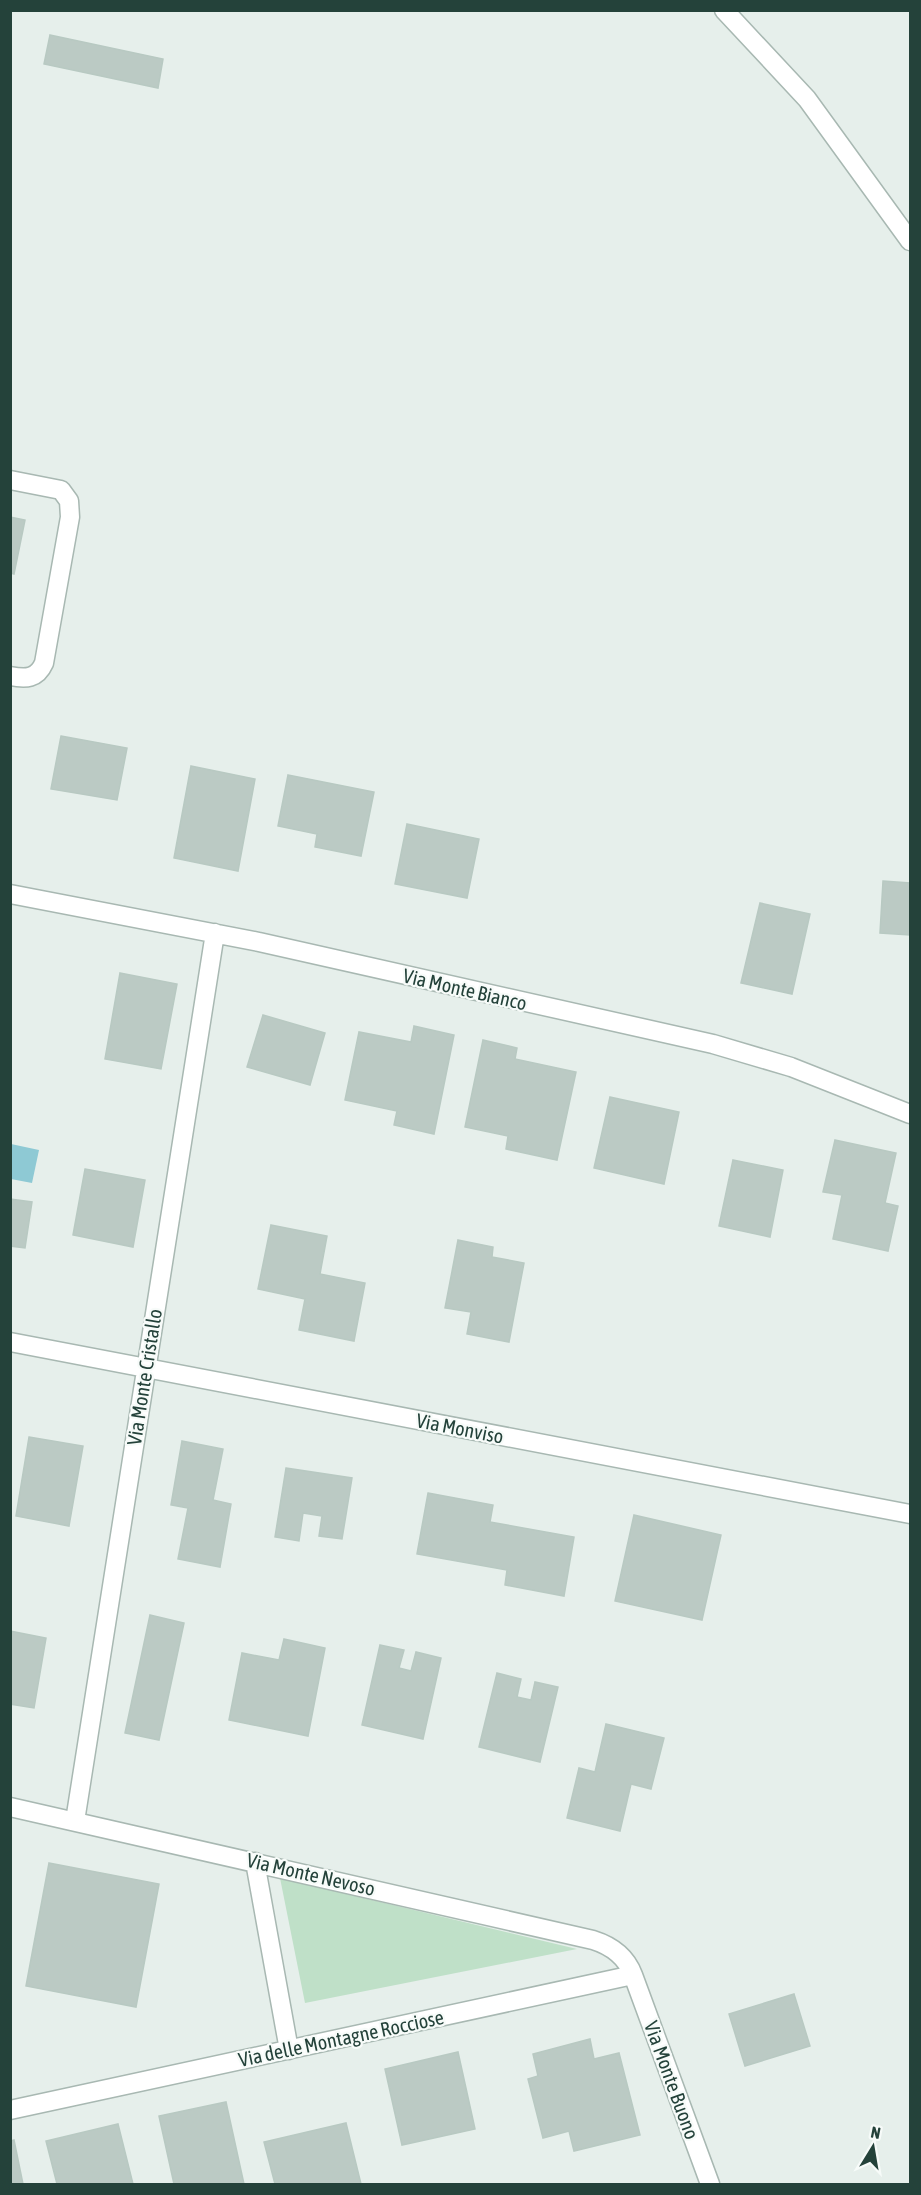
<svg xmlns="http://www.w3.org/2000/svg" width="921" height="2195" font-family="'Asap Condensed',sans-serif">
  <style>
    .green { fill: #bfe0c8 }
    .water { fill: #8ec9d4 }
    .building { fill: #bbcac4; stroke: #b8c9c2; stroke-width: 1.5 }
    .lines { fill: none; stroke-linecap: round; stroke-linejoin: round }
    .minor-casing { stroke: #a8b8b2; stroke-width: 21 }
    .minor { stroke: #fff; stroke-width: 18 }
    .labels { text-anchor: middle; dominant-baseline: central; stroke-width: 4.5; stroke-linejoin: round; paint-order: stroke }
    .street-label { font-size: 20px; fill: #24423a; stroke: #f7fbf9 }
  </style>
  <rect width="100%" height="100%" fill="#e6efeb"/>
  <path class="green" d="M 280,1878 L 577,1949 L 305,2003 Z"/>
  <path class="water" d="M 11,1144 L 39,1150 L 32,1183 L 11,1179 Z"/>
  <path class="building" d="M 50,35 L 163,59 L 158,88 L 44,64 Z
    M 10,517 L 25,520 L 14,574 L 10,573 Z
    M 61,736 L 127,748 L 117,800 L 51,789 Z
    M 191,766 L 255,779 L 238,871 L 174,858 Z
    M 288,775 L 374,792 L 361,856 L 315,847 L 317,834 L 278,826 Z
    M 407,824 L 479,839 L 467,898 L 395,884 Z
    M 883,881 L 910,883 L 910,935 L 880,933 Z
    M 760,903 L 810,914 L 792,994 L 741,983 Z
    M 120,973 L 177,984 L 161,1069 L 105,1059 Z
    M 263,1015 L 325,1033 L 310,1085 L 247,1067 Z
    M 414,1026 L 454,1035 L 434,1134 L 394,1125 L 397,1111 L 345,1100 L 359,1032 L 411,1042 Z
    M 483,1040 L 517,1048 L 515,1059 L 576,1072 L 557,1160 L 506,1149 L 508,1136 L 465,1127 Z
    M 610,1097 L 679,1112 L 664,1184 L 594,1168 Z
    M 835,1140 L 896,1153 L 885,1203 L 898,1206 L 888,1251 L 833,1239 L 842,1195 L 823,1192 Z
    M 733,1160 L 783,1170 L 770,1237 L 719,1226 Z
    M 85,1169 L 145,1180 L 133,1247 L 73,1235 Z
    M 10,1199 L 32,1202 L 25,1248 L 10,1246 Z
    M 271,1225 L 327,1236 L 320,1274 L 365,1283 L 354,1341 L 299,1330 L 305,1299 L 258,1289 Z
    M 458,1240 L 493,1247 L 492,1257 L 524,1263 L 509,1342 L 467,1334 L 471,1312 L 445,1308 Z
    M 29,1437 L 83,1446 L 69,1526 L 16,1516 Z
    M 182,1441 L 223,1449 L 213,1500 L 231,1504 L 220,1567 L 178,1559 L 188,1508 L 171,1505 Z
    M 286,1468 L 352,1478 L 342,1539 L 319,1536 L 322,1516 L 303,1513 L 299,1541 L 275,1537 Z
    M 428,1493 L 493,1505 L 490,1522 L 574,1537 L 564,1596 L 505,1585 L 507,1570 L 417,1554 Z
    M 634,1515 L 721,1535 L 702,1620 L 615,1601 Z
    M 150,1615 L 184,1623 L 159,1740 L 125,1733 Z
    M 10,1631 L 46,1638 L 34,1708 L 10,1704 Z
    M 284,1639 L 325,1648 L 308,1736 L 229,1720 L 242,1653 L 279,1660 Z
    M 380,1645 L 404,1650 L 399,1668 L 411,1671 L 416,1652 L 441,1658 L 423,1739 L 362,1725 Z
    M 497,1673 L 521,1679 L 517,1697 L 531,1700 L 535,1682 L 558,1687 L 540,1762 L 479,1747 Z
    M 606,1724 L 664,1738 L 651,1789 L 631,1784 L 620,1831 L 567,1818 L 579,1768 L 595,1772 Z
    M 49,1863 L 159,1884 L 136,2007 L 26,1986 Z
    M 794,1994 L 810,2046 L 745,2066 L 729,2014 Z
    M 590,2039 L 594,2059 L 619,2053 L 640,2135 L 574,2151 L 569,2131 L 543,2138 L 528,2079 L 538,2076 L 533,2054 Z
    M 458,2052 L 475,2129 L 402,2145 L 385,2069 Z
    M 226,2102 L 244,2184 L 174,2184 L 159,2116 Z
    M 346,2123 L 361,2184 L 275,2184 L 264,2142 Z
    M 118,2124 L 133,2184 L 57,2184 L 46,2141 Z
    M 14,2140 L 23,2184 L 10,2184 L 10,2141 Z"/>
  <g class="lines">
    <defs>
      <path id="minor" d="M 724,10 L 807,99 L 910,241
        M 10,480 L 61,490 L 69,501 L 70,517 L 44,663 C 37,679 26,679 10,676
        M 10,894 L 259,942 L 713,1044 L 791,1067 L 910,1114
        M 10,1342 L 910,1514
        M 10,1807 L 593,1940 C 612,1946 626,1956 633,1975 L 10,2110
        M 75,1821 L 215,933
        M 255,1862 L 289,2050
        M 633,1975 L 710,2184"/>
    </defs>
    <use href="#minor" class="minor-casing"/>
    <use href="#minor" class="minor"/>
  </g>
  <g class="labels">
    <g class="street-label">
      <text transform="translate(465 989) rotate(13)">Via Monte Bianco</text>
      <text transform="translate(144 1377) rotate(-81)">Via Monte Cristallo</text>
      <text transform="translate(460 1428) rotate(11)">Via Monviso</text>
      <text transform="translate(311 1874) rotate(13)">Via Monte Nevoso</text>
      <text transform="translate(341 2038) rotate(-12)">Via delle Montagne Rocciose</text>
      <text transform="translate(672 2080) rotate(70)">Via Monte Buono</text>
    </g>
  </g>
  <rect width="921" height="2195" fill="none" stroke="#24423a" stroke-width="24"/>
  <g transform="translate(873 2147) rotate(11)" stroke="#f7fbf9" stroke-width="4.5" paint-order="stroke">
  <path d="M0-4.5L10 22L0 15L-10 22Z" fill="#24423a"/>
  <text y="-9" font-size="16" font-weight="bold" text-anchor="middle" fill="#24423a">N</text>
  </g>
</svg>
